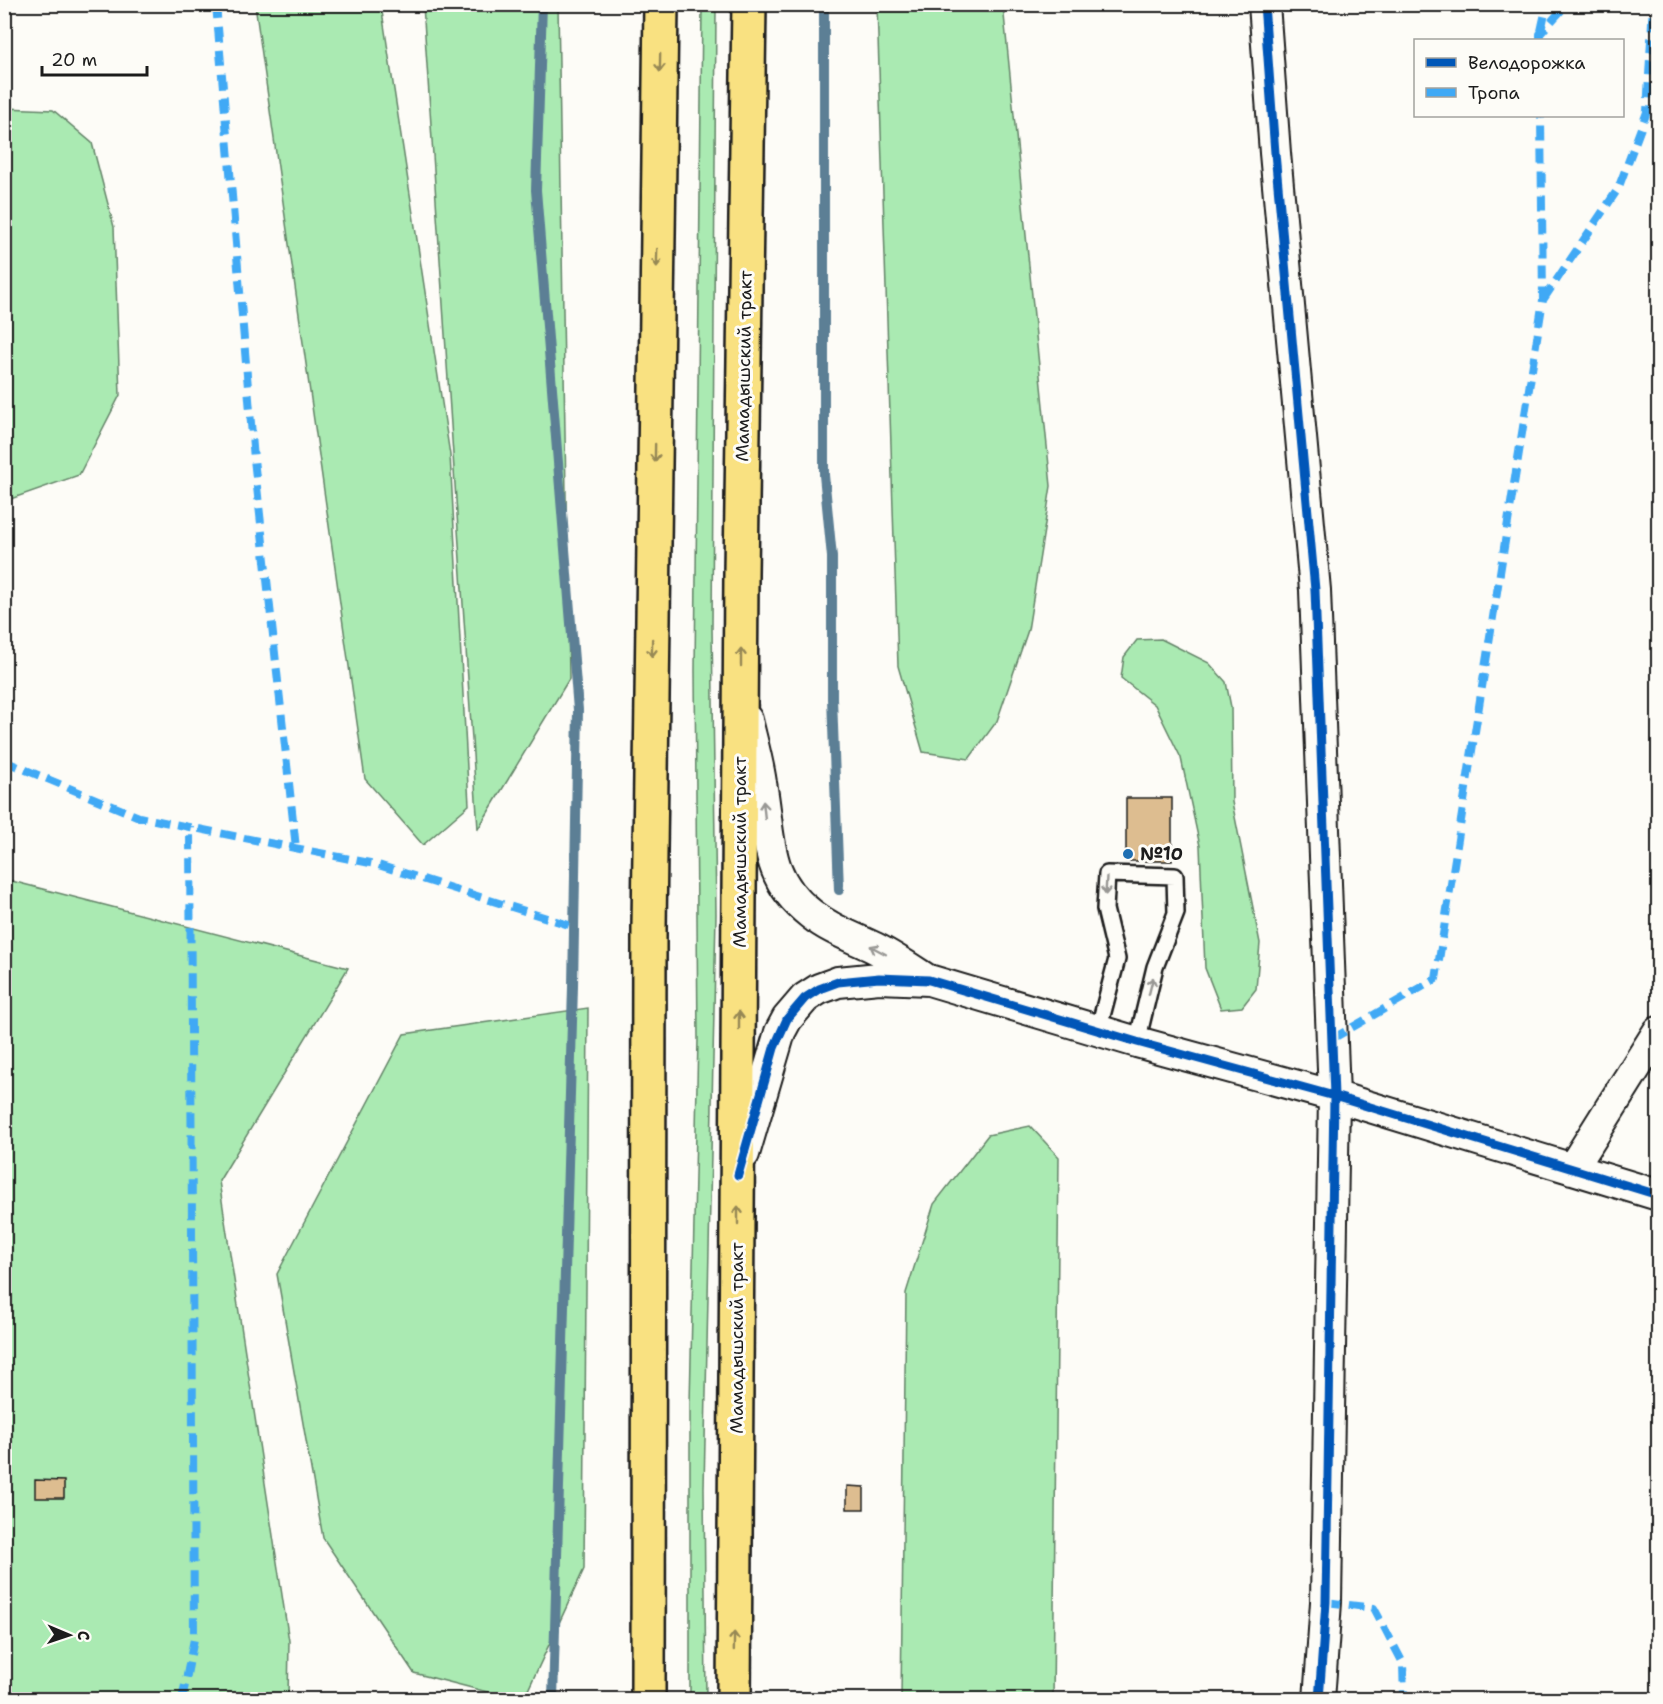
<svg xmlns="http://www.w3.org/2000/svg" width="1663" height="1704" font-family="'Shantell Sans',sans-serif">
  <style>
    .green { fill: #aaeab2; stroke: #638367; stroke-width: 1.5 }
    .lines { fill: none; stroke-linecap: round; stroke-linejoin: round }
    .stream { stroke: #5c7f95; stroke-width: 10 }
    .building { fill: #ddbd90; stroke: #1c1c1c; stroke-width: 1.5 }
    .service-casing { stroke: #1c1c1c; stroke-width: 20 }
    .minor-casing { stroke: #1c1c1c; stroke-width: 34 }
    .primary-casing { stroke: #1c1c1c; stroke-width: 38 }
    .service { stroke: #fdfcf7; stroke-width: 15 }
    .minor { stroke: #fdfcf7; stroke-width: 30 }
    .primary { stroke: #f9e181; stroke-width: 33 }
    .quiet { stroke: #3fa9f5; stroke-width: 8; stroke-dasharray: 15 8; stroke-linecap: butt }
    .cycleway-casing { stroke: #fdfcf7; stroke-width: 13 }
    .cycleway { stroke: #0057b8; stroke-width: 9 }
    .oneway { stroke: #968854 }
    .oneway2 { stroke: #989794 }
    .poi-dot { fill: #1f6fb2; stroke: #fdfcf7; stroke-width: 2 }
    .labels { text-anchor: middle; dominant-baseline: central; stroke-width: 6; stroke-linejoin: round; paint-order: stroke }
    .street-label { font-size: 18px; fill: #1c1c1c; stroke: #fdfcf7 }
    .poi-label { font-size: 18px; font-weight: bold; fill: #1c1c1c; stroke: #fdfcf7; text-anchor: start }
  </style>
  <rect width="100%" height="100%" fill="#fdfcf7"/>
  <filter id="ink" filterUnits="userSpaceOnUse"><feTurbulence type="fractalNoise" baseFrequency=".0167" numOctaves="2"/><feDisplacementMap in="SourceGraphic" scale="12" xChannelSelector="R" yChannelSelector="G"/><feConvolveMatrix kernelMatrix="1 2 1 2 8 2 1 2 1" color-interpolation-filters="sRGB"/></filter>
  <g filter="url(#ink)">
    <path class="green" d="M 255,5 L 381,5 L 450,455 L 469,805 L 423,845 L 365,779 Z
      M 423,5 L 558,5 L 569,679 L 478,829 Z
      M 716,5 L 712,627 L 716,914 L 704,1488 L 706,1699 L 690,1700 L 690,1404 L 698,1039 L 695,671 L 702,5 Z
      M 877,5 L 1003,5 L 1051,486 L 1028,630 L 997,721 L 969,759 L 923,752 L 898,666 Z
      M 5,108 L 53,110 L 92,143 L 114,227 L 120,395 L 79,475 L 5,501 Z
      M 1161,639 L 1209,663 L 1226,682 L 1231,707 L 1232,802 L 1260,943 L 1256,989 L 1242,1007 L 1221,1009 L 1205,968 L 1200,846 L 1181,758 L 1155,705 L 1121,678 L 1124,657 L 1137,640 Z
      M 4,879 L 348,968 L 219,1181 L 289,1641 L 288,1699 L 5,1699 Z
      M 588,1008 L 584,1569 L 528,1690 L 499,1695 L 414,1673 L 323,1538 L 277,1274 L 404,1034 Z
      M 1030,1126 L 1059,1157 L 1053,1699 L 901,1699 L 906,1293 L 934,1204 L 988,1135 Z"/>
    <g class="lines">
      <path class="stream" d="M 542,4 L 536,190 L 578,710 L 573,986 L 553,1700
        M 824,4 L 824,475 L 832,557 L 832,698 L 839,890"/>
    </g>
    <path class="building" d="M 1126,798 L 1172,798 L 1172,861 L 1126,861 Z
      M 35,1480 L 64,1481 L 64,1498 L 35,1498 Z
      M 847,1486 L 864,1487 L 864,1509 L 847,1509 Z"/>
    <g class="lines">
      <defs>
        <path id="service" d="M 1098,1031 L 1117,959 L 1105,909 L 1107,874 L 1175,876 L 1176,913 L 1155,967 L 1137,1042"/>
        <path id="minor" d="M 1264,4 L 1275,153 L 1315,590 L 1334,1096 L 1326,1602 L 1319,1700
          M 747,720 C 752,741 758,762 761,783 C 771,835 763,877 811,914 C 831,930 853,937 875,948 C 893,957 909,968 926,979
          M 744,1154 L 780,1032 L 787,1019 L 805,998 L 819,989 L 838,982 L 879,978 L 929,980 L 1137,1042 L 1334,1096 L 1658,1195
          M 1572,1169 L 1658,1032"/>
        <path id="primary" d="M 648,1700 L 649,928 L 661,4
          M 734,1700 L 741,573 L 749,4"/>
      </defs>
      <use href="#service" class="service-casing"/>
      <use href="#minor" class="minor-casing"/>
      <use href="#primary" class="primary-casing"/>
      <use href="#service" class="service"/>
      <use href="#minor" class="minor"/>
      <use href="#primary" class="primary"/>
      <path class="quiet" d="M 216,4 L 254,459 L 296,848
        M 1541,31 L 1547,4
        M 1540,40 L 1540,34 L 1567,4
        M 1543,300 L 1618,189 L 1647,112 L 1653,4
        M 4,761 L 139,817 L 375,864 L 569,925
        M 1332,1039 L 1436,979 L 1543,300 L 1541,116
        M 1326,1602 L 1374,1608 L 1403,1663 L 1404,1700
        M 182,1700 L 194,1639 L 190,826"/>
      <defs>
        <path id="cycleway" d="M 1264,4 L 1275,153 L 1315,590 L 1334,1096 L 1326,1602 L 1319,1700
          M 738,1175 L 774,1048 L 787,1019 L 805,998 L 819,989 L 838,982 L 879,978 L 929,980 L 1137,1042 L 1334,1096 L 1658,1195"/>
      </defs>
      <use href="#cycleway" class="cycleway-casing"/>
      <use href="#cycleway" class="cycleway"/>
    </g>
    <defs><path id="oneway-shaft" d="M-6 0H5M1.5-3L5.5 0L1.5 3" fill="none" stroke-width="1.6" stroke-linecap="round" stroke-linejoin="round" transform="scale(1.5)"/></defs>
    <g class="oneway">
      <use href="#oneway-shaft" transform="translate(660 63) rotate(91)"/>
      <use href="#oneway-shaft" transform="translate(657 258) rotate(91)"/>
      <use href="#oneway-shaft" transform="translate(655 453) rotate(91)"/>
      <use href="#oneway-shaft" transform="translate(652 648) rotate(91)"/>
      <use href="#oneway-shaft" transform="translate(741 657) rotate(-90)"/>
      <use href="#oneway-shaft" transform="translate(739 1020) rotate(-90)"/>
      <use href="#oneway-shaft" transform="translate(738 1215) rotate(-90)"/>
      <use href="#oneway-shaft" transform="translate(734 1641) rotate(-89)"/>
    </g>
    <g class="oneway2">
      <use href="#oneway-shaft" transform="translate(764 810) rotate(-96)"/>
      <use href="#oneway-shaft" transform="translate(1106 886) rotate(93)"/>
      <use href="#oneway-shaft" transform="translate(878 950) rotate(-152)"/>
      <use href="#oneway-shaft" transform="translate(1151 986) rotate(-76)"/>
    </g>
  </g>
  <circle class="poi-dot" cx="1128" cy="854" r="6"/>
  <g class="labels">
    <g class="street-label">
      <text transform="translate(744 366) rotate(-89)">Мамадышский тракт</text>
      <text transform="translate(740 852) rotate(-90)">Мамадышский тракт</text>
      <text transform="translate(737 1338) rotate(-90)">Мамадышский тракт</text>
    </g>
    <g class="poi-label">
      <text x="1140" y="854">№10</text>
    </g>
  </g>
  <rect width="1663" height="1704" fill="none" stroke="#fdfcf7" stroke-width="24"/>
  <rect x="12" y="12" width="1639" height="1680" fill="none" stroke="#1c1c1c" stroke-width="2" filter="url(#ink)"/>
  <rect x="1414" y="39" width="210" height="78" fill="#fdfcf7" stroke="#a3a29f" stroke-width="1.5"/>
  <rect x="1426" y="58" width="30" height="9" fill="#0057b8" stroke="#a3a29f" stroke-width="1.5"/>
  <text x="1468" y="69" font-size="18" fill="#1c1c1c">Велодорожка</text>
  <rect x="1426" y="88" width="30" height="9" fill="#3fa9f5" stroke="#a3a29f" stroke-width="1.5"/>
  <text x="1468" y="99" font-size="18" fill="#1c1c1c">Тропа</text>
  <g transform="translate(69 1635) rotate(92)" stroke="#fdfcf7" stroke-width="4.5" paint-order="stroke">
  <path d="M0-4.5L10 22L0 15L-10 22Z" fill="#1c1c1c"/>
  <text y="-9" font-size="16" font-weight="bold" text-anchor="middle" fill="#1c1c1c">С</text>
  </g>
  <path d="M42 66v9h105v-9" fill="none" stroke="#1c1c1c" stroke-width="3"/>
  <text x="51" y="66" font-size="18" fill="#1c1c1c" stroke="#fdfcf7" stroke-width="4.5" paint-order="stroke">20 m</text>
</svg>
